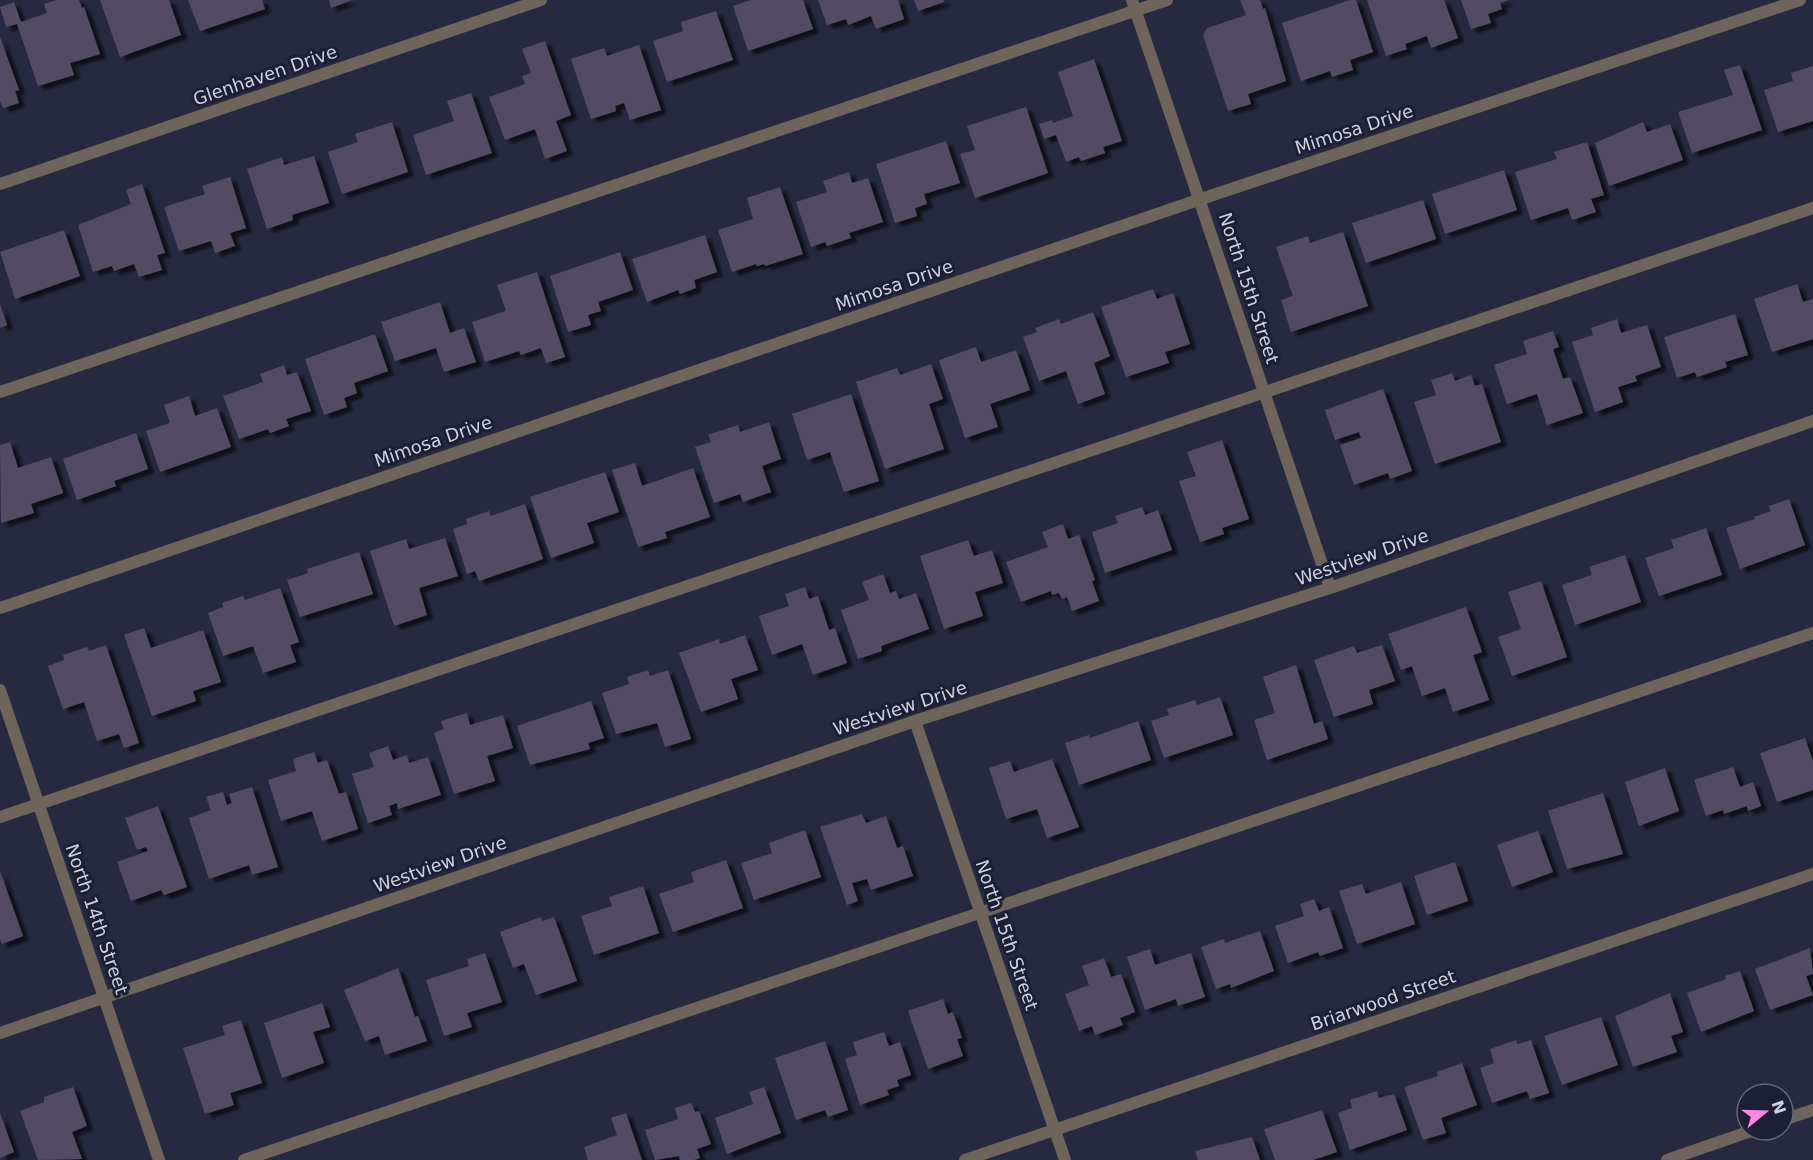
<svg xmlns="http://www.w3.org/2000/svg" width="1813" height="1160" font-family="'DejaVu Sans',sans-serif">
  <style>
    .building { fill: #534b64; filter: url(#shadow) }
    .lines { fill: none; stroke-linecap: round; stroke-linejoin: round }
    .service { stroke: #6e645b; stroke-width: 12 }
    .minor { stroke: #6e645b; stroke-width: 12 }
    .labels { text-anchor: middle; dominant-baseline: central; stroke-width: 6; stroke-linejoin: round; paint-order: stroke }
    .street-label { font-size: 18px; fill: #ced1e0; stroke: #1d1f35 }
  </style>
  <defs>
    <filter id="shadow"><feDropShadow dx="6" dy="4" stdDeviation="1.5" flood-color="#0009"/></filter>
  </defs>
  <rect width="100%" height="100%" fill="#26293f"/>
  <path class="building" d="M 56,0 L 79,0 L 82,8 L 84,7 L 100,54 L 70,63 L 74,75 L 38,86 L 17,24 L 6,27 L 0,7 L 14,2 L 21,22 L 47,13 L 44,4 Z
    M 100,0 L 169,0 L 181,35 L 120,57 Z
    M 188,0 L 262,0 L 265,9 L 200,31 Z
    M 329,0 L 352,0 L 331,8 Z
    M 751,0 L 803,0 L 813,29 L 748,51 L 733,6 Z
    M 818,0 L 898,0 L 904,19 L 876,29 L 871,16 L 848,25 L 846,19 L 827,25 Z
    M 914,0 L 943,0 L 944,2 L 918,11 Z
    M 1240,0 L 1260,0 L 1263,9 L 1265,8 L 1286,81 L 1248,94 L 1251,104 L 1228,111 L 1203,35 L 1207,28 L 1246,15 Z
    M 1350,0 L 1356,0 L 1373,52 L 1350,60 L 1353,70 L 1332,77 L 1330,71 L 1301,81 L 1282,23 Z
    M 1367,0 L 1444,0 L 1458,38 L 1431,48 L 1427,36 L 1405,44 L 1407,49 L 1386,56 Z
    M 1461,0 L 1509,0 L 1500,3 L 1502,9 L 1488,14 L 1491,23 L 1471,29 Z
    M 716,11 L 733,60 L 667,82 L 653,41 L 683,31 L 681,22 Z
    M 0,37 L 19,90 L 15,91 L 19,103 L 3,108 L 0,101 Z
    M 545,41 L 571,115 L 556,121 L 567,151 L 545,159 L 535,129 L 505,140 L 489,97 L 525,84 L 522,76 L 531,73 L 522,49 Z
    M 639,45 L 661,110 L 630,120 L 624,103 L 615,106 L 616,111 L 591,119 L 571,59 L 604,48 L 607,56 Z
    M 1094,59 L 1122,141 L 1103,147 L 1105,153 L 1081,161 L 1079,157 L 1066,162 L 1056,135 L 1044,139 L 1039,124 L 1052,120 L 1053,123 L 1073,116 L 1058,72 Z
    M 1740,65 L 1762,130 L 1692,153 L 1678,112 L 1733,95 L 1724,70 Z
    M 1813,66 L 1813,121 L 1778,132 L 1764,90 L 1793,81 L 1791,73 Z
    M 471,93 L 492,153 L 426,175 L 413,135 L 454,121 L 447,101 Z
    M 1026,107 L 1048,173 L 975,198 L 960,154 L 975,150 L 967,126 Z
    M 392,122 L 408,172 L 342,194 L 328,152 L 358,142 L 355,134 Z
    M 1643,122 L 1647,132 L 1670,124 L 1683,160 L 1609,186 L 1595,143 Z
    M 946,141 L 960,183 L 924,194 L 927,204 L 915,208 L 917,216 L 895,223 L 876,164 Z
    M 1587,142 L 1604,195 L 1591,199 L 1596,212 L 1572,220 L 1568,208 L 1531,220 L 1515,172 L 1557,159 L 1554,152 Z
    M 314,156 L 329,203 L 292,215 L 293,220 L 267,229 L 247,169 L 282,157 L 284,165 Z
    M 1504,170 L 1517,210 L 1445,234 L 1432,194 Z
    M 849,172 L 852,183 L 868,178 L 883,222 L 849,233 L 851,238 L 827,246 L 825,242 L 811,247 L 796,202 L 827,192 L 823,181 Z
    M 230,177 L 246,228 L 230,233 L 235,246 L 215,253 L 211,241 L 179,251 L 164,207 L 205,194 L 202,186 Z
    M 142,184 L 165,253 L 157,255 L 162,270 L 139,277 L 134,264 L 114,271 L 112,266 L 93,272 L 78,225 L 131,204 L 126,190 Z
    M 780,187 L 803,254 L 765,266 L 764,264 L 757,266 L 756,264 L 732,272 L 718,230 L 753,219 L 747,198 Z
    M 1423,200 L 1436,239 L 1366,263 L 1352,223 Z
    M 64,230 L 80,276 L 15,299 L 0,252 Z
    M 1343,232 L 1368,306 L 1291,332 L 1281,300 L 1293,296 L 1276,247 L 1308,236 L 1310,243 Z
    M 705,235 L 717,272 L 694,280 L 696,288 L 680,294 L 678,290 L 647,302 L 632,259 Z
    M 620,252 L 633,290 L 598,302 L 601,311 L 588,315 L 591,325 L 568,332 L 550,276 Z
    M 537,272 L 565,357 L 546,363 L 541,348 L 521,355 L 519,351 L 485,362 L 472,322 L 506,311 L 497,285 Z
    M 1797,284 L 1803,302 L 1813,299 L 1813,339 L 1772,352 L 1754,299 Z
    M 1153,289 L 1157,299 L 1173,293 L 1190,344 L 1165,352 L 1169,363 L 1126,377 L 1101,307 Z
    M 440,302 L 450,333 L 464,328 L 476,362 L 444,372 L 436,348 L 395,361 L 381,322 Z
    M 0,304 L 7,325 L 0,328 Z
    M 1093,312 L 1110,356 L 1094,363 L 1105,394 L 1078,404 L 1066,371 L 1039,381 L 1023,337 L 1037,332 L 1035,328 L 1059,319 L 1061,324 Z
    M 1735,314 L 1748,355 L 1725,362 L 1727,367 L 1697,377 L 1695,372 L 1677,378 L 1664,337 Z
    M 1617,319 L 1621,333 L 1647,325 L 1661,367 L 1635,376 L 1637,381 L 1618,387 L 1623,402 L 1595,412 L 1572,342 L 1593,335 L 1591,328 Z
    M 1553,331 L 1559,347 L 1553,349 L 1563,379 L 1570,377 L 1583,413 L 1547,425 L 1537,394 L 1507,404 L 1494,365 L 1527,354 L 1523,341 Z
    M 375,334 L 388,371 L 354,383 L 357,393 L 344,398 L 347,407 L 324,415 L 305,359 Z
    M 976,347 L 981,362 L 1016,350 L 1030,390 L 990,404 L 998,427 L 965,438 L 939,360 Z
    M 931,364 L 943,399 L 929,404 L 944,449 L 885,469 L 856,382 L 897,368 L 900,375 Z
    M 284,365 L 287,375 L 297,372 L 311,411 L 286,419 L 289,426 L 270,433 L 268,429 L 239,439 L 223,396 L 263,382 L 260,374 Z
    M 1452,373 L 1455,381 L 1471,375 L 1475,386 L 1482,384 L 1501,442 L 1435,464 L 1414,402 L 1436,395 L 1431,380 Z
    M 1383,389 L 1412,471 L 1390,479 L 1388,473 L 1354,485 L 1340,445 L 1361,438 L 1359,432 L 1335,440 L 1325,410 Z
    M 851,394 L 879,481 L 844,492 L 830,452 L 807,460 L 792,414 Z
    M 189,396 L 195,416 L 217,408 L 231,447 L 160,472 L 146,431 L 170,423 L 164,405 Z
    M 769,422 L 781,459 L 762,466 L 771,492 L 743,502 L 740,494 L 714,503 L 695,447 L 711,442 L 708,435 L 738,425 L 740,432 Z
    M 136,433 L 148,469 L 114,481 L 116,486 L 77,500 L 63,459 Z
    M 1222,440 L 1249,519 L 1222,528 L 1224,534 L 1200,542 L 1179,481 L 1196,476 L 1187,452 Z
    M 10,442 L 18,468 L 51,457 L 63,493 L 31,504 L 34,513 L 1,523 L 0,445 Z
    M 635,463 L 642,486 L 693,468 L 710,517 L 665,532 L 667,538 L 638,547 L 612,470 Z
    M 605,472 L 619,512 L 587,523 L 594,543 L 551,558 L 530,497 Z
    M 1789,499 L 1805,545 L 1740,569 L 1726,528 L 1755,519 L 1754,517 L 1771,511 L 1769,506 Z
    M 525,504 L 543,559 L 479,581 L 475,571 L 467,574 L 453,529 L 467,524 L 466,519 L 489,511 L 491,516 Z
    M 1142,507 L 1145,515 L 1158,510 L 1172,550 L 1105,573 L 1092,532 L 1118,523 L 1115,516 Z
    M 1063,524 L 1068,539 L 1079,535 L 1095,580 L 1092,581 L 1099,601 L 1072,611 L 1067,597 L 1062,599 L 1059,593 L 1052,595 L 1051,591 L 1021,602 L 1006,562 L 1048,547 L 1042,532 Z
    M 1706,528 L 1722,575 L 1659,596 L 1645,558 L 1674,548 L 1671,540 Z
    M 445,538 L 458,576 L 419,588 L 427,615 L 394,626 L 370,551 L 406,539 L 409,549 Z
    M 968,540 L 974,556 L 992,550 L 1003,583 L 975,592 L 983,616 L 944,629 L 920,556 Z
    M 359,552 L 373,594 L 300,617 L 287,580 L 308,573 L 307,569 Z
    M 1625,555 L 1641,602 L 1575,625 L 1562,585 L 1592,575 L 1589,567 Z
    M 883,574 L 890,593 L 896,591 L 899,599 L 916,593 L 929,629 L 881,646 L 882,651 L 858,659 L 841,610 L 869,600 L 862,582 Z
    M 1541,581 L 1567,657 L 1512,676 L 1498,637 L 1521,629 L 1508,592 Z
    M 805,587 L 809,599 L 818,596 L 829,630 L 835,628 L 847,663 L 813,675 L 802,644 L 772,655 L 759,616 L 789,606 L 785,594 Z
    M 280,588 L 299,642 L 290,645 L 296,662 L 263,673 L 253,646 L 223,656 L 208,613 L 223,607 L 222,603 L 243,596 L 245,600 Z
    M 1466,607 L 1482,652 L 1473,655 L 1489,700 L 1453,712 L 1445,688 L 1422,696 L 1412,666 L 1401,670 L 1388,634 Z
    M 144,628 L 151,648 L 203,630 L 221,682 L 193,691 L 196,701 L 152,716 L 124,635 Z
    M 745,635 L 758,670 L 731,679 L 738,699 L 701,712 L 679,653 L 719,639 L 720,644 Z
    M 106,645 L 139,743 L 124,748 L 119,734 L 97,741 L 84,702 L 63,709 L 48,666 L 64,660 L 63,655 L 87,647 L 89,651 Z
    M 1382,645 L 1395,681 L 1369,690 L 1373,704 L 1334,717 L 1314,660 L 1354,646 L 1357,653 Z
    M 1296,665 L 1314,724 L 1322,721 L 1328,739 L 1267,760 L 1254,720 L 1275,713 L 1263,677 Z
    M 648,670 L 650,676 L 668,670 L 691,739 L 665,747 L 657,723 L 616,734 L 602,693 L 629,684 L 627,677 Z
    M 1220,697 L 1233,735 L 1164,758 L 1151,721 L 1169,715 L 1167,709 L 1195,700 L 1197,705 Z
    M 591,701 L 604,738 L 588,743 L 590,749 L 530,765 L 517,726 Z
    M 467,713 L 470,725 L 503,715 L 513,748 L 487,756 L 495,781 L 454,794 L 434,733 L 444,729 L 441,721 Z
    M 1138,721 L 1151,760 L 1079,785 L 1065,743 L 1089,735 L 1090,738 Z
    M 1805,738 L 1813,761 L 1813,790 L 1777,802 L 1760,753 Z
    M 388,746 L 393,760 L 407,755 L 409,763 L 428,757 L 441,795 L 398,809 L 397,803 L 389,806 L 392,815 L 368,823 L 352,774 L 374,767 L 369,753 Z
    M 314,752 L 318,763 L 327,760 L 339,794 L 346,792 L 358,829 L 322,841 L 312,811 L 281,821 L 268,780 L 296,771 L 293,759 Z
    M 1052,759 L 1079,827 L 1047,838 L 1037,809 L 1006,819 L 989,768 L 1010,761 L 1014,772 Z
    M 1733,767 L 1740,787 L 1753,782 L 1761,806 L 1748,811 L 1747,806 L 1724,814 L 1723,810 L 1706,816 L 1694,780 Z
    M 1665,768 L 1679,811 L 1639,826 L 1625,782 Z
    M 252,787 L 278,867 L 252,875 L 249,865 L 209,879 L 189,818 L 211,810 L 206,797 L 223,792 L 227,805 L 232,803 L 229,794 Z
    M 1603,793 L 1623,854 L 1567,869 L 1548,811 Z
    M 158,806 L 187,887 L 164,895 L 161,890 L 131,901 L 117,862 L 148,851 L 146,847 L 137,850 L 125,818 Z
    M 862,814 L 866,823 L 886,816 L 897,848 L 903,846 L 913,876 L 871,890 L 867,879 L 852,883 L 858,901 L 847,905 L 820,827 Z
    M 805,830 L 821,877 L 754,900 L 741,863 L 772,853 L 769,843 Z
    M 1538,831 L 1553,872 L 1512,887 L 1497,845 Z
    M 726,860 L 743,908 L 673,932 L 659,894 L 694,882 L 691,872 Z
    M 1455,862 L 1468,901 L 1427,915 L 1414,876 Z
    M 0,871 L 23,936 L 2,944 L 0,939 Z
    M 1401,882 L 1415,924 L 1357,944 L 1339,891 L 1362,884 L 1366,894 Z
    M 643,886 L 659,933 L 594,955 L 581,916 L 612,906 L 609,897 Z
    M 1314,899 L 1319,911 L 1329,907 L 1343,948 L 1320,956 L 1318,952 L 1288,963 L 1275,926 L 1304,916 L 1300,904 Z
    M 541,917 L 542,921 L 554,917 L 577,981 L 536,995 L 524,964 L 513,968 L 500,932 Z
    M 1260,931 L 1274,971 L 1231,988 L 1230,984 L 1216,989 L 1201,947 L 1224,939 L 1225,943 Z
    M 1810,948 L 1813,974 L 1806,976 L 1813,995 L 1770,1010 L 1755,969 Z
    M 1150,949 L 1155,965 L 1191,953 L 1205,997 L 1178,1006 L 1176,999 L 1145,1010 L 1127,957 Z
    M 485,953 L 502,1002 L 467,1013 L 472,1027 L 444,1036 L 426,980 L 469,966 L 467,959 Z
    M 1104,958 L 1111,977 L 1121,974 L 1135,1012 L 1120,1018 L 1123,1025 L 1095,1035 L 1092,1026 L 1079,1031 L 1065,994 L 1089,985 L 1082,966 Z
    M 398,968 L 415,1017 L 418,1016 L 427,1041 L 385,1055 L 379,1036 L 365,1041 L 344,990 Z
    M 1740,971 L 1754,1011 L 1701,1032 L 1687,993 L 1726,979 L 1725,976 Z
    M 1670,993 L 1683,1032 L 1671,1036 L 1677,1052 L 1633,1067 L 1615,1016 Z
    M 943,999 L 948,1014 L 953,1012 L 962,1038 L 957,1039 L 963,1056 L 928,1069 L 908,1011 Z
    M 322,1003 L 330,1027 L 313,1032 L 324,1063 L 282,1078 L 264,1023 Z
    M 1601,1017 L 1618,1065 L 1562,1085 L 1544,1036 Z
    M 241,1020 L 262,1083 L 230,1093 L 234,1105 L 205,1114 L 183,1048 L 225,1035 L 222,1026 Z
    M 884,1032 L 889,1046 L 900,1042 L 911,1075 L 897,1080 L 899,1086 L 887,1090 L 889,1095 L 860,1105 L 845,1059 L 857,1055 L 853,1042 Z
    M 1516,1040 L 1518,1044 L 1531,1040 L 1549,1093 L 1530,1099 L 1527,1091 L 1492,1103 L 1480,1068 L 1494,1063 L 1490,1049 Z
    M 825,1041 L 848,1110 L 828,1117 L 825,1110 L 796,1120 L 775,1058 Z
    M 1462,1063 L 1477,1105 L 1441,1118 L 1446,1133 L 1423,1140 L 1404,1087 L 1438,1076 L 1437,1072 Z
    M 73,1087 L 87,1126 L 72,1132 L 82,1159 L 38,1160 L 20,1111 L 44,1102 L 44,1097 Z
    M 764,1087 L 781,1133 L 727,1154 L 715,1118 L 753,1104 L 749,1092 Z
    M 1377,1091 L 1379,1098 L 1394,1094 L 1407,1130 L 1350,1150 L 1338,1113 L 1352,1108 L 1350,1100 Z
    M 691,1103 L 695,1112 L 699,1111 L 711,1144 L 697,1149 L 700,1158 L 694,1160 L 680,1160 L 679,1156 L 655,1160 L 645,1130 L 678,1119 L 675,1108 Z
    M 1322,1110 L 1337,1152 L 1313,1160 L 1275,1160 L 1264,1129 Z
    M 0,1113 L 14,1152 L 0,1158 Z
    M 626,1113 L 642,1160 L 588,1160 L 584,1147 L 617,1135 L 611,1118 Z
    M 1252,1137 L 1260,1160 L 1198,1160 L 1195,1151 Z"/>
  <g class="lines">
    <path class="service" d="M 0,392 L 1167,0
      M 0,817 L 1813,208
      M 1783,1120 L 1813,1110
      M 244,1160 L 1813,633
      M 1667,1160 L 1754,1130"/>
    <path class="minor" d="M 1132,0 L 1330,588
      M 0,184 L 541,0
      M 0,608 L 1201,199 L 1800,0
      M 0,690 L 159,1160
      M 915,721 L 1065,1160
      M 0,1033 L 915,721 L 1330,588 L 1813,421
      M 965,1160 L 1813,874"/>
  </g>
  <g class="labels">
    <g class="street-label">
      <text transform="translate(265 75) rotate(-19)">Glenhaven Drive</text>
      <text transform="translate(1354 129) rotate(-18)">Mimosa Drive</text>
      <text transform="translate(894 285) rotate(-19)">Mimosa Drive</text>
      <text transform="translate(1249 288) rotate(72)">North 15th Street</text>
      <text transform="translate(433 441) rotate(-19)">Mimosa Drive</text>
      <text transform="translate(1362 557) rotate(-19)">Westview Drive</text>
      <text transform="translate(900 708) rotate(-18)">Westview Drive</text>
      <text transform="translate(440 864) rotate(-19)">Westview Drive</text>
      <text transform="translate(97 919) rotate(71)">North 14th Street</text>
      <text transform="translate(1007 935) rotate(71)">North 15th Street</text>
      <text transform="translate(1383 1000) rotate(-19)">Briarwood Street</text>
    </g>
  </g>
  <g transform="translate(1765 1112) rotate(71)"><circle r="28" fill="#1d1f35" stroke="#646679" stroke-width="1.5"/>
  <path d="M0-4.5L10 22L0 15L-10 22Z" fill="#fc86e4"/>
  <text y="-9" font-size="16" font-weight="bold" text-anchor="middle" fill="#ced1e0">N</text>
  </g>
</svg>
